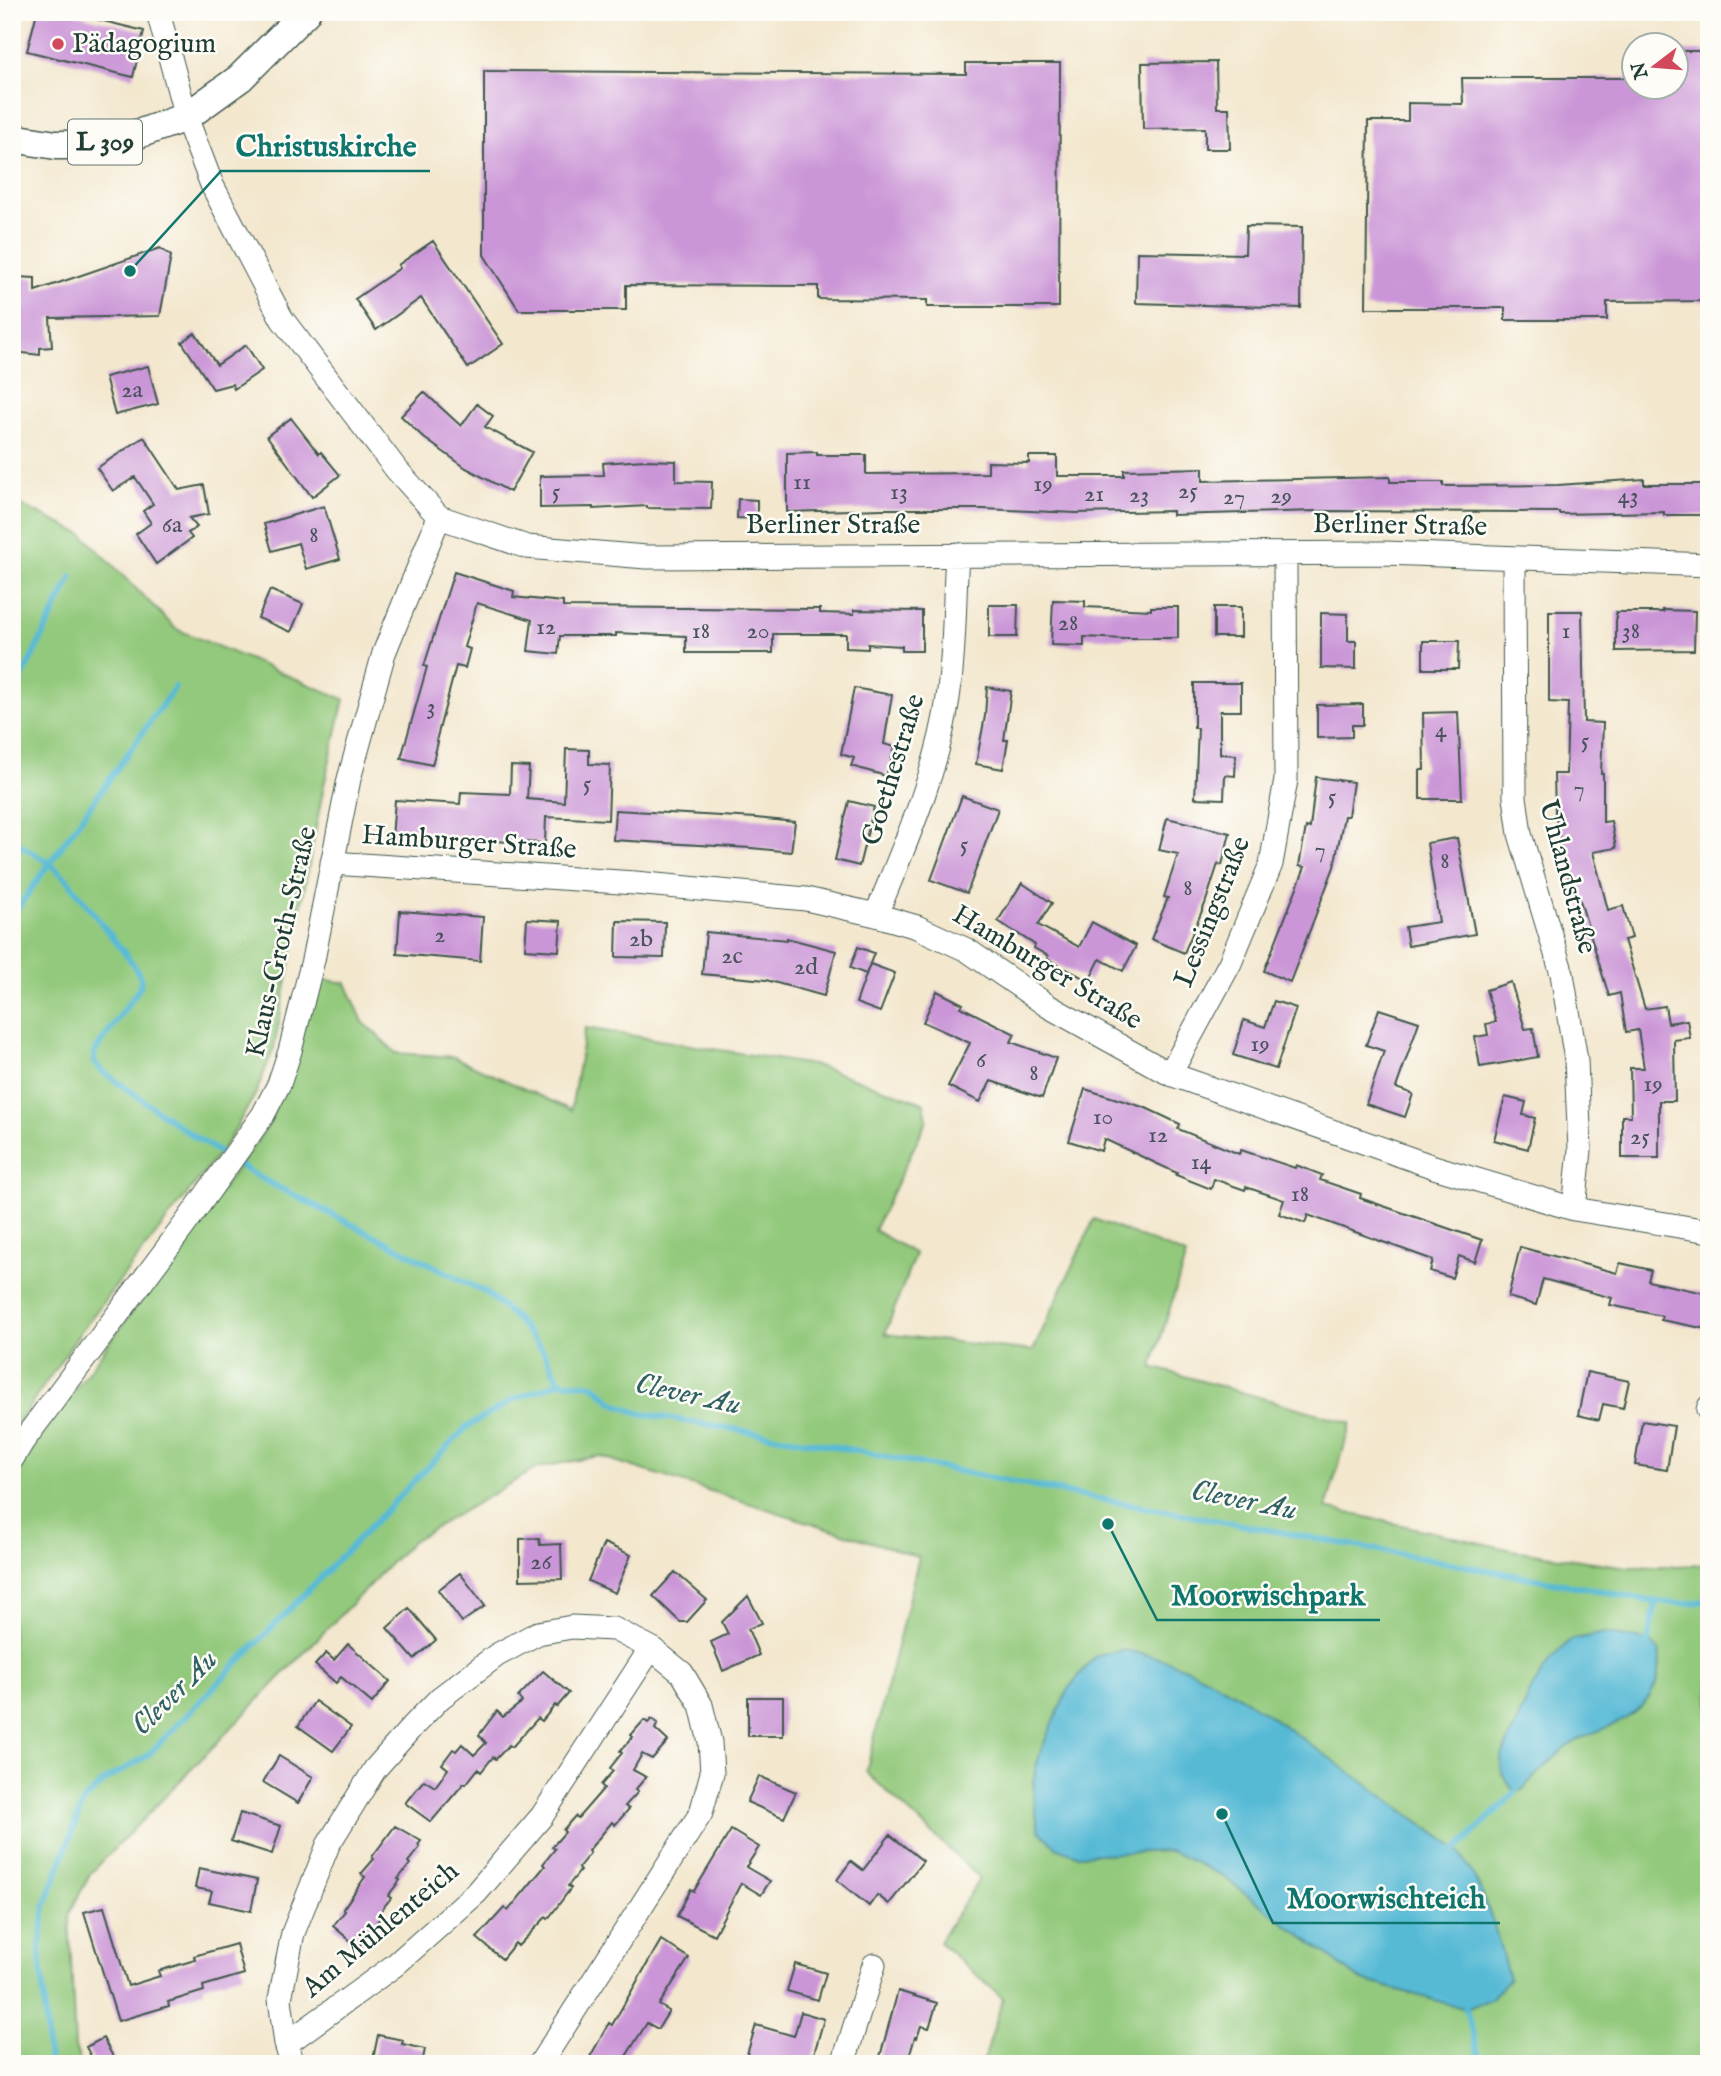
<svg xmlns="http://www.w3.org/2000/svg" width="1721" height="2076" font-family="'IM FELL English',serif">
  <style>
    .green { fill: #93c97b; stroke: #598358; stroke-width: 2 }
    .water { fill: #57bad5; stroke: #3b7c84; stroke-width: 2 }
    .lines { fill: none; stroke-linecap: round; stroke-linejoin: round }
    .stream { stroke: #57bad5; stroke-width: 6 }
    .building { fill: #cb96d7 }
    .minor-casing { stroke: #3f564b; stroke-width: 25 }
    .major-casing { stroke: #3f564b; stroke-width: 31 }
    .minor { stroke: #fff; stroke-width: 23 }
    .major { stroke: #fff; stroke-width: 28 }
    .poi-dot { fill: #d1495b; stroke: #fdfcf7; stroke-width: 2.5 }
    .labels { text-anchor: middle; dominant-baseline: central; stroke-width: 5; stroke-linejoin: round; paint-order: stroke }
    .number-label { font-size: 24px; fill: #4a535d }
    .shield { fill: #fdfcf7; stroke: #62766e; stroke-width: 2 }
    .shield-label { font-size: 26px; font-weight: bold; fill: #1f3d34 }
    .poi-label { font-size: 28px; fill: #1f3d34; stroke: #fdfcf7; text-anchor: start }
    .street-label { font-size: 28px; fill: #1f3d34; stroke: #fdfcf7 }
    .water-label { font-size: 30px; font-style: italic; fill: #306264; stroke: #fdfcf7 }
    .leader { fill: none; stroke: #0f766e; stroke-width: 2.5 }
    .callout-dot { fill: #0f766e; stroke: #fdfcf7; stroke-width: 2.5 }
    .callout-label { font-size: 30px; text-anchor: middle; font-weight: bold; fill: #0f766e; stroke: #fdfcf7; stroke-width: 5; stroke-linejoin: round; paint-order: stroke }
  </style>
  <rect width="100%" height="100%" fill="#fdfcf7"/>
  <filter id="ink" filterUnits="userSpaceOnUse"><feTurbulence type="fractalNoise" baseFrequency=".0143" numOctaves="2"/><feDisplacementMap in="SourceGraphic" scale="14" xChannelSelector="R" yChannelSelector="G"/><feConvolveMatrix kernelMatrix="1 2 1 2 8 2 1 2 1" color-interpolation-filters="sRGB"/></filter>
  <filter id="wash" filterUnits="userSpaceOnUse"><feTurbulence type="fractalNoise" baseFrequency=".00686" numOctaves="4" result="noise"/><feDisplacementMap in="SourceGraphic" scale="28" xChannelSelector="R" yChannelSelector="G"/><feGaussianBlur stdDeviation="1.57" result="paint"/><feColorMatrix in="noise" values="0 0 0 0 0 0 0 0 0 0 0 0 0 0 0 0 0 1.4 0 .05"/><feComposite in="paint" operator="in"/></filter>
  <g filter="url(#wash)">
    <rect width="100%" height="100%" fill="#f3e7ce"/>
    <path class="green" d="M 12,501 L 82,534 L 176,629 L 344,699 L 324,785 L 274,1048 L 256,1093 L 229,1140 L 81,1331 L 17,1425 L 12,1422 Z
      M 319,979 L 346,983 L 363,1022 L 396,1053 L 454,1057 L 571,1110 L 585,1028 L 818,1066 L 924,1103 L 927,1120 L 874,1230 L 915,1254 L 885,1334 L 1033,1351 L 1094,1219 L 1186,1255 L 1152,1367 L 1351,1423 L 1326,1508 L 1512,1550 L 1627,1567 L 1709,1565 L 1709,2064 L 983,2064 L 1003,1998 L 939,1942 L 980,1878 L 866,1772 L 919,1557 L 599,1456 L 537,1468 L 412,1541 L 90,1874 L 69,1914 L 75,2047 L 81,2064 L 12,2064 L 12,1479 L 38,1440 L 269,1125 Z"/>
    <path class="water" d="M 1605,1633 L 1648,1641 L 1659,1650 C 1663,1677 1652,1703 1627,1718 C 1610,1728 1590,1732 1573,1743 C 1553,1757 1538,1772 1522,1790 L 1516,1792 L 1509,1785 L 1502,1773 L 1501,1758 L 1532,1688 L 1550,1660 L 1570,1640 Z
      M 1121,1650 C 1199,1660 1264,1712 1327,1756 C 1370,1787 1413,1818 1457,1849 C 1488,1893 1495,1928 1509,1979 L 1491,1999 L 1466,2009 L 1359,1979 L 1221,1875 L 1171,1851 L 1076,1855 L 1056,1847 L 1039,1831 L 1033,1798 L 1035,1770 L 1041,1750 L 1068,1689 L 1094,1657 Z"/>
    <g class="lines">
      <path class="stream" d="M 12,698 L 72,576
        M 12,840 L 49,863 L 66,878 L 133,964 L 141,978 L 140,987 L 94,1053 L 94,1062 L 103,1072 L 195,1137 L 227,1157
        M 12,916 L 175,687
        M 236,1163 L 260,1178 L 485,1292 L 515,1318 L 542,1349 L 560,1382
        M 1648,1641 L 1656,1603
        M 1457,1849 L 1516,1792
        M 1466,2009 L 1481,2064
        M 49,2064 L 40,1950 L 45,1906 L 84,1800 L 106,1780 L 147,1756 L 467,1427 L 513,1400 L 560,1382 L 594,1385 L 612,1402 L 638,1413 L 822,1444 L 1078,1495 L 1607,1592 C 1642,1600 1673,1608 1709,1600"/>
    </g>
    <g id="blocks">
      <path class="building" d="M 37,12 L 75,12 L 75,14 L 144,31 L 133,77 L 27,51 Z
        M 1676,51 L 1709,51 L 1709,301 L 1607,302 L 1607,320 L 1505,320 L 1505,308 L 1366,308 L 1368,121 L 1408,121 L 1408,103 L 1463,104 L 1462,78 L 1634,78 L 1634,88 L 1676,88 Z
        M 1216,62 L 1217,108 L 1229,108 L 1230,149 L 1205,149 L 1205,128 L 1143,129 L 1142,63 Z
        M 966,63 L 1060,63 L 1059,307 L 927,307 L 927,300 L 818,299 L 818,286 L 626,285 L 626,310 L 519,310 L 484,255 L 484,71 L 966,74 Z
        M 1246,226 L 1302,227 L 1301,308 L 1136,303 L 1137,252 L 1245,254 Z
        M 433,241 L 503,344 L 468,368 L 421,298 L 376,330 L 355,299 L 400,268 L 398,265 Z
        M 160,248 L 171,256 L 160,316 L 50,318 L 52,347 L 40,348 L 40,355 L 23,353 L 12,342 L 12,284 L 18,277 L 35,278 L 35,291 Z
        M 195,333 L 217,365 L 246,345 L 262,370 L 234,389 L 232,384 L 213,389 L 182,342 Z
        M 148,366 L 158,404 L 115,415 L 105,377 Z
        M 424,392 L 461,426 L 477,404 L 493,416 L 485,427 L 532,452 L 510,492 L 466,468 L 424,438 L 401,416 Z
        M 291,418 L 319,454 L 321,452 L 340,475 L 312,497 L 267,436 Z
        M 144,437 L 179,490 L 204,485 L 209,514 L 189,518 L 197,527 L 188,533 L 192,538 L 156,564 L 136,534 L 151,523 L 143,511 L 153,504 L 135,477 L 113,491 L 97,468 Z
        M 817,452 L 817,455 L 866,455 L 866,474 L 988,473 L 988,462 L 1029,463 L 1029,456 L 1057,456 L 1057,476 L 1124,476 L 1124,470 L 1203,468 L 1203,481 L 1390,477 L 1390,482 L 1443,482 L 1443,486 L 1558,485 L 1644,479 L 1644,484 L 1709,484 L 1709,515 L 1664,515 L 1664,512 L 1559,514 L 1559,512 L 1316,511 L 1172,515 L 1172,511 L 1076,513 L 983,509 L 882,509 L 787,512 L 787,453 Z
        M 644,460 L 676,461 L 676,481 L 712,482 L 711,509 L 647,508 L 647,506 L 593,509 L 593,507 L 540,508 L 540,476 L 604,475 L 603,463 Z
        M 738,499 L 757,500 L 757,519 L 737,518 Z
        M 324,506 L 340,559 L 306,569 L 298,543 L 272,551 L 264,524 Z
        M 454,572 L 514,591 L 513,597 L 563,602 L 563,607 L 820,609 L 820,613 L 854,614 L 854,610 L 922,611 L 922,651 L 902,651 L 902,646 L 868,644 L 868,649 L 846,648 L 846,634 L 773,634 L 773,653 L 686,653 L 686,636 L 616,633 L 616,636 L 560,636 L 558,654 L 528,651 L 532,620 L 477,603 L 464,647 L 470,649 L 465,668 L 456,666 L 436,741 L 438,742 L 432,765 L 401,758 L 427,667 L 424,666 Z
        M 270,590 L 303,604 L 291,632 L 258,618 Z
        M 1053,600 L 1085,601 L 1085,607 L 1151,610 L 1151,607 L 1178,607 L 1178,638 L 1124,638 L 1124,639 L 1084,637 L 1084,646 L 1051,645 Z
        M 989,605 L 1018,605 L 1017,637 L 989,637 Z
        M 1214,607 L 1241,607 L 1241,637 L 1214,637 Z
        M 1663,610 L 1695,611 L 1694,650 L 1616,651 L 1616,612 L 1663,612 Z
        M 1549,611 L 1582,611 L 1584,722 L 1603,723 L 1601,774 L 1603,774 L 1603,822 L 1611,821 L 1616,848 L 1593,852 L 1608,910 L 1623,906 L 1632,938 L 1624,940 L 1645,1009 L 1665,1006 L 1668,1023 L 1687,1020 L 1690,1038 L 1674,1040 L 1675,1101 L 1659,1101 L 1659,1158 L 1622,1158 L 1622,1116 L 1631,1116 L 1630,1068 L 1644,1068 L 1638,1030 L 1626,1032 L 1620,993 L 1609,996 L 1579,897 L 1576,898 L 1563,858 L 1555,813 L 1554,774 L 1566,774 L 1568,703 L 1549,702 Z
        M 1321,613 L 1348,614 L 1348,641 L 1356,641 L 1356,669 L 1321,668 Z
        M 1423,641 L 1459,641 L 1458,669 L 1423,669 Z
        M 1194,683 L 1241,683 L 1241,711 L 1220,711 L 1220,754 L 1236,755 L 1235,776 L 1225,775 L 1224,799 L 1195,798 L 1198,728 L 1194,728 Z
        M 987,687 L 1011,691 L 1004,740 L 1008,740 L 1003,769 L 976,764 L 985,716 Z
        M 854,688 L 892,695 L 884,744 L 895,747 L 886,776 L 851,766 L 854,758 L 841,754 Z
        M 1363,704 L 1363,725 L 1352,725 L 1352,737 L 1317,738 L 1317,705 Z
        M 1458,712 L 1462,799 L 1420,799 L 1420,770 L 1424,770 L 1423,713 Z
        M 566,749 L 589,750 L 589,764 L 610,765 L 608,820 L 546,817 L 545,843 L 392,838 L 395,800 L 460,804 L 461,792 L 510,794 L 511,766 L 529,767 L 527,799 L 564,802 Z
        M 1316,777 L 1353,782 L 1348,816 L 1344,816 L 1334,867 L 1290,982 L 1264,971 L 1305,867 L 1299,866 L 1306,827 L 1310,828 Z
        M 962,796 L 998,809 L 967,893 L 931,880 Z
        M 849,801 L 874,807 L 859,866 L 835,860 Z
        M 615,810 L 756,818 L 795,822 L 791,852 L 751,848 L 613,840 Z
        M 1167,818 L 1230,833 L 1222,865 L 1218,864 L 1205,904 L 1184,953 L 1151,939 L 1168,898 L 1164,897 L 1178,854 L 1159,850 Z
        M 1457,838 L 1475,934 L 1408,946 L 1405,927 L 1439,922 L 1427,843 Z
        M 1022,883 L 1052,903 L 1038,925 L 1079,947 L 1092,922 L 1136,946 L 1123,971 L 1100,959 L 1089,981 L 1047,959 L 1048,956 L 1034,948 L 1035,945 L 998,921 Z
        M 400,911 L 483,917 L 480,961 L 397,954 Z
        M 527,919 L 561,921 L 559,951 L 525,949 Z
        M 617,921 L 665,922 L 664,958 L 616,957 Z
        M 706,932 L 787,940 L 787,938 L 836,951 L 824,996 L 766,980 L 702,974 Z
        M 858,947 L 874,953 L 866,974 L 850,968 Z
        M 870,964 L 895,973 L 880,1012 L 856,1003 Z
        M 1511,982 L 1525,1029 L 1533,1028 L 1538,1057 L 1480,1067 L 1475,1037 L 1488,1035 L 1486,1024 L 1496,1022 L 1486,990 Z
        M 937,991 L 963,1004 L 961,1007 L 1015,1034 L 1011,1042 L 1056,1058 L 1042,1098 L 991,1081 L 980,1102 L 948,1086 L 970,1043 L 923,1022 Z
        M 1274,1001 L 1296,1008 L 1276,1069 L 1233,1055 L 1244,1020 L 1265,1027 Z
        M 1379,1009 L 1419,1022 L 1396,1088 L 1413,1094 L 1405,1117 L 1366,1104 L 1384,1051 L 1366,1045 Z
        M 1085,1089 L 1146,1108 L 1180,1124 L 1178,1129 L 1239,1154 L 1241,1150 L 1295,1168 L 1296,1165 L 1322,1175 L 1320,1180 L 1361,1194 L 1360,1198 L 1482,1240 L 1475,1262 L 1459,1256 L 1452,1278 L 1430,1271 L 1433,1260 L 1308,1215 L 1305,1223 L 1279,1214 L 1284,1200 L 1246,1187 L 1245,1190 L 1214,1179 L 1211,1189 L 1176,1175 L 1177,1173 L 1104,1139 L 1101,1151 L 1069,1141 Z
        M 1505,1097 L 1526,1102 L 1523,1115 L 1535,1118 L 1528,1149 L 1494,1140 Z
        M 1520,1247 L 1617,1273 L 1620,1263 L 1651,1270 L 1648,1281 L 1709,1294 L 1707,1329 L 1661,1320 L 1662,1316 L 1610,1305 L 1612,1298 L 1543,1279 L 1536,1305 L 1508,1297 Z
        M 1587,1372 L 1629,1381 L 1623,1408 L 1603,1404 L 1599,1420 L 1578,1415 Z
        M 1642,1421 L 1674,1426 L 1667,1470 L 1635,1465 Z
        M 539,1538 L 540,1545 L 561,1544 L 562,1579 L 520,1580 L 520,1539 Z
        M 604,1543 L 631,1555 L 615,1593 L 588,1581 Z
        M 675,1572 L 707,1600 L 687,1622 L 680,1622 L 653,1596 Z
        M 460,1573 L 485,1606 L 462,1622 L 438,1590 Z
        M 748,1596 L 762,1623 L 748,1629 L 759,1655 L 723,1671 L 711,1642 L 728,1634 L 722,1622 Z
        M 409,1608 L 436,1640 L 414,1659 L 387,1628 Z
        M 348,1644 L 390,1681 L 372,1703 L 341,1677 L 336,1683 L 315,1665 L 326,1653 L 334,1660 Z
        M 543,1671 L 569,1693 L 557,1707 L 555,1705 L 542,1721 L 538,1718 L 512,1747 L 509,1745 L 496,1759 L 493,1757 L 481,1772 L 478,1769 L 466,1784 L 464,1783 L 431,1822 L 405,1803 L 424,1780 L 435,1787 L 448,1769 L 442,1764 L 453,1749 L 456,1751 L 462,1744 L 474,1755 L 486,1743 L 479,1735 L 497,1711 L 503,1717 L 522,1702 L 518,1697 Z
        M 748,1697 L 783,1697 L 783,1736 L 748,1736 Z
        M 315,1701 L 351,1727 L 333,1751 L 298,1726 Z
        M 652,1719 L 658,1723 L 655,1729 L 668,1741 L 652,1759 L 642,1754 L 633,1770 L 646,1777 L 635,1790 L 638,1792 L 625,1806 L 629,1809 L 615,1825 L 612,1822 L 588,1851 L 590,1853 L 578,1868 L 580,1871 L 568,1886 L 571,1888 L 548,1919 L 546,1917 L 518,1946 L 515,1943 L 502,1959 L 477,1938 L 504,1908 L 508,1911 L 545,1866 L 543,1864 L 555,1849 L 552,1847 L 565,1832 L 563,1830 L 575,1816 L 578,1818 L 604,1788 L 601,1785 L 613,1771 L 610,1768 L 622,1753 L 620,1751 L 633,1737 L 631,1735 L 644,1720 L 648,1723 Z
        M 279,1756 L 313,1777 L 298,1803 L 263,1782 Z
        M 759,1776 L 796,1792 L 784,1818 L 747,1802 Z
        M 240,1813 L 281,1826 L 272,1854 L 231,1841 Z
        M 395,1826 L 421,1841 L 418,1845 L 420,1847 L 408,1862 L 410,1864 L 398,1879 L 400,1880 L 388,1896 L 391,1898 L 379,1913 L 382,1915 L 358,1947 L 333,1926 L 345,1911 L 343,1909 L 365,1877 L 361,1874 L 374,1859 L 372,1857 Z
        M 731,1830 L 759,1847 L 746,1867 L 770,1881 L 761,1895 L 741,1883 L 714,1935 L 677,1916 L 691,1889 L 694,1891 Z
        M 890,1835 L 923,1861 L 889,1904 L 877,1895 L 869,1906 L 837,1880 L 851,1861 L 863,1870 Z
        M 199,1868 L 257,1880 L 251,1911 L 209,1902 L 212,1891 L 195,1888 Z
        M 104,1907 L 128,1986 L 160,1976 L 158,1971 L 195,1960 L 194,1956 L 236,1944 L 244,1974 L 203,1986 L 204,1991 L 168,2002 L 169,2006 L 118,2021 L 84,1912 Z
        M 661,1940 L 689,1958 L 659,2005 L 669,2011 L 658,2029 L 647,2023 L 621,2064 L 586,2064 L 609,2023 L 612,2025 Z
        M 795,1964 L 826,1973 L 818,2000 L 787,1991 Z
        M 898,1991 L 937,2003 L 929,2028 L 921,2026 L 917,2038 L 915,2037 L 907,2064 L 878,2064 Z
        M 801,2012 L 824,2019 L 811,2064 L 744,2064 L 756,2025 L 794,2036 Z
        M 378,2035 L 403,2040 L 402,2044 L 425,2049 L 422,2064 L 372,2064 Z
        M 103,2038 L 117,2064 L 95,2064 L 86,2047 Z"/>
    </g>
  </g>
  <g filter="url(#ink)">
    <use href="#blocks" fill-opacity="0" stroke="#3f564b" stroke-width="2"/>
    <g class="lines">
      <defs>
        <path id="minor" d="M 158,12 L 186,117 L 212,185 L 282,319 L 396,469 L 439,517 L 527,547 L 646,557 L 1385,553 L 1709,565
          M 1514,559 L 1515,797 L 1520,834 L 1562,974 L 1576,1060 L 1580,1150 L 1574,1209
          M 332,863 L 635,883 L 806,899 L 876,915 L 917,927 L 967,950 L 1048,1006 L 1170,1074 L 1434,1167 L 1574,1209 L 1709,1231
          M 876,915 C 904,847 938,771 948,698 C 955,651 954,601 957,554
          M 1170,1074 L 1230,963 L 1271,864 L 1286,780 L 1285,554
          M 1708,1410 L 1709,1407
          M 12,1459 L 23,1441 L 186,1223 L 263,1115 L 279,1084 L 290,1051 L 313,960 L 349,779 L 384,653 L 439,517
          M 286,2044 L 395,1965 L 476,1893 L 542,1816 L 651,1648
          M 292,2064 L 286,2044 L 280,1999 L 293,1933 L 328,1845 L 375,1769 L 411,1728 L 440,1698 L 497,1655 L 538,1633 L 572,1627 L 614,1629 L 651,1648 L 682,1673 L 701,1705 L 710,1742 L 712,1773 L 701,1813 L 540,2064
          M 843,2064 L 874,1965"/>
        <path id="major" d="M 12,138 L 56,145 L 95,145 L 141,133 L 186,117 L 240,78 L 306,12"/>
      </defs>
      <use href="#minor" class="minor-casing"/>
      <use href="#major" class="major-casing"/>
      <use href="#minor" class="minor"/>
      <use href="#major" class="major"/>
    </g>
  </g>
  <circle class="poi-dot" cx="58" cy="44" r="7"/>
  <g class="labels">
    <g class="number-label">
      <text x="132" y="390">2a</text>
      <text x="802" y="482">11</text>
      <text x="1043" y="484">19</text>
      <text x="1188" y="491">25</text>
      <text x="556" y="492">5</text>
      <text x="899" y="492">13</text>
      <text x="1094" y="494">21</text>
      <text x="1139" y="495">23</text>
      <text x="1281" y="496">29</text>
      <text x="1628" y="496">43</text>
      <text x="1234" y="497">27</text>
      <text x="172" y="525">6a</text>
      <text x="314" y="535">8</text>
      <text x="1068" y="623">28</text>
      <text x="546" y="627">12</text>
      <text x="701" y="631">18</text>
      <text x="758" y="631">20</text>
      <text x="1566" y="631">1</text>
      <text x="1631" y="631">38</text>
      <text x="431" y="707">3</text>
      <text x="1441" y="730">4</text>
      <text x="1585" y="741">5</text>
      <text x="587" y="784">5</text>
      <text x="1579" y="789">7</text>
      <text x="1332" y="797">5</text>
      <text x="964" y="845">5</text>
      <text x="1320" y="850">7</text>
      <text x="1445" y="861">8</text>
      <text x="1188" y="888">8</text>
      <text x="440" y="935">2</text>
      <text x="641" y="939">2b</text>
      <text x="732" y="956">2c</text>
      <text x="806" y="967">2d</text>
      <text x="1260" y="1044">19</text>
      <text x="981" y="1060">6</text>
      <text x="1034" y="1073">8</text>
      <text x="1653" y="1084">19</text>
      <text x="1103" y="1117">10</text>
      <text x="1158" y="1135">12</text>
      <text x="1640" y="1137">25</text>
      <text x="1201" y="1162">14</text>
      <text x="1300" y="1194">18</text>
      <text x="541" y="1562">26</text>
    </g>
    <rect class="shield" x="68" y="119.5" width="74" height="45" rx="5"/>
    <g class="shield-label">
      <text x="105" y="142">L 309</text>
    </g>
    <g class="poi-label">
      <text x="72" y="44">Pädagogium</text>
    </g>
    <g class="street-label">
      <text x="833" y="525">Berliner Straße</text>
      <text transform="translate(1400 526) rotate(1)">Berliner Straße</text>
      <text transform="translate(894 770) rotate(-73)">Goethestraße</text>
      <text transform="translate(469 843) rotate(4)">Hamburger Straße</text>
      <text transform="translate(1567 877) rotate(75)">Uhlandstraße</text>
      <text transform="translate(1213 912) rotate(-68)">Lessingstraße</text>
      <text transform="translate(282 942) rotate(-77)">Klaus-Groth-Straße</text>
      <text transform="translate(1047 968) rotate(31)">Hamburger Straße</text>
      <text transform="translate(381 1930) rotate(-40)">Am Mühlenteich</text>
    </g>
    <g class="water-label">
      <text transform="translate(688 1395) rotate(12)">Clever Au</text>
      <text transform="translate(1244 1501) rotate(11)">Clever Au</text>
      <text transform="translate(175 1693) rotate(-45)">Clever Au</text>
    </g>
  </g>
  <path class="leader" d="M130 271L221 171H430M1108 1524L1157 1620H1380M1222 1814L1273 1923H1500"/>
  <g class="callout-dot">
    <circle cx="130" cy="271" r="7"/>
    <circle cx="1108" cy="1524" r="7"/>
    <circle cx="1222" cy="1814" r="7"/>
  </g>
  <g class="callout-label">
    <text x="326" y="156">Christuskirche</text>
    <text x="1268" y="1605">Moorwischpark</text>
    <text x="1386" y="1908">Moorwischteich</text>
  </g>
  <rect width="1721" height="2076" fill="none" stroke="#fdfcf7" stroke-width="42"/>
  <g transform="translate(1655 66) rotate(254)"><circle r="33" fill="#fdfcf7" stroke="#a4b0a9" stroke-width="2"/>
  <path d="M0-5L12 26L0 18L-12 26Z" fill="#d1495b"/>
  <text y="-10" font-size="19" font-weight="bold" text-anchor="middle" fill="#1f3d34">N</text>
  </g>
</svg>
